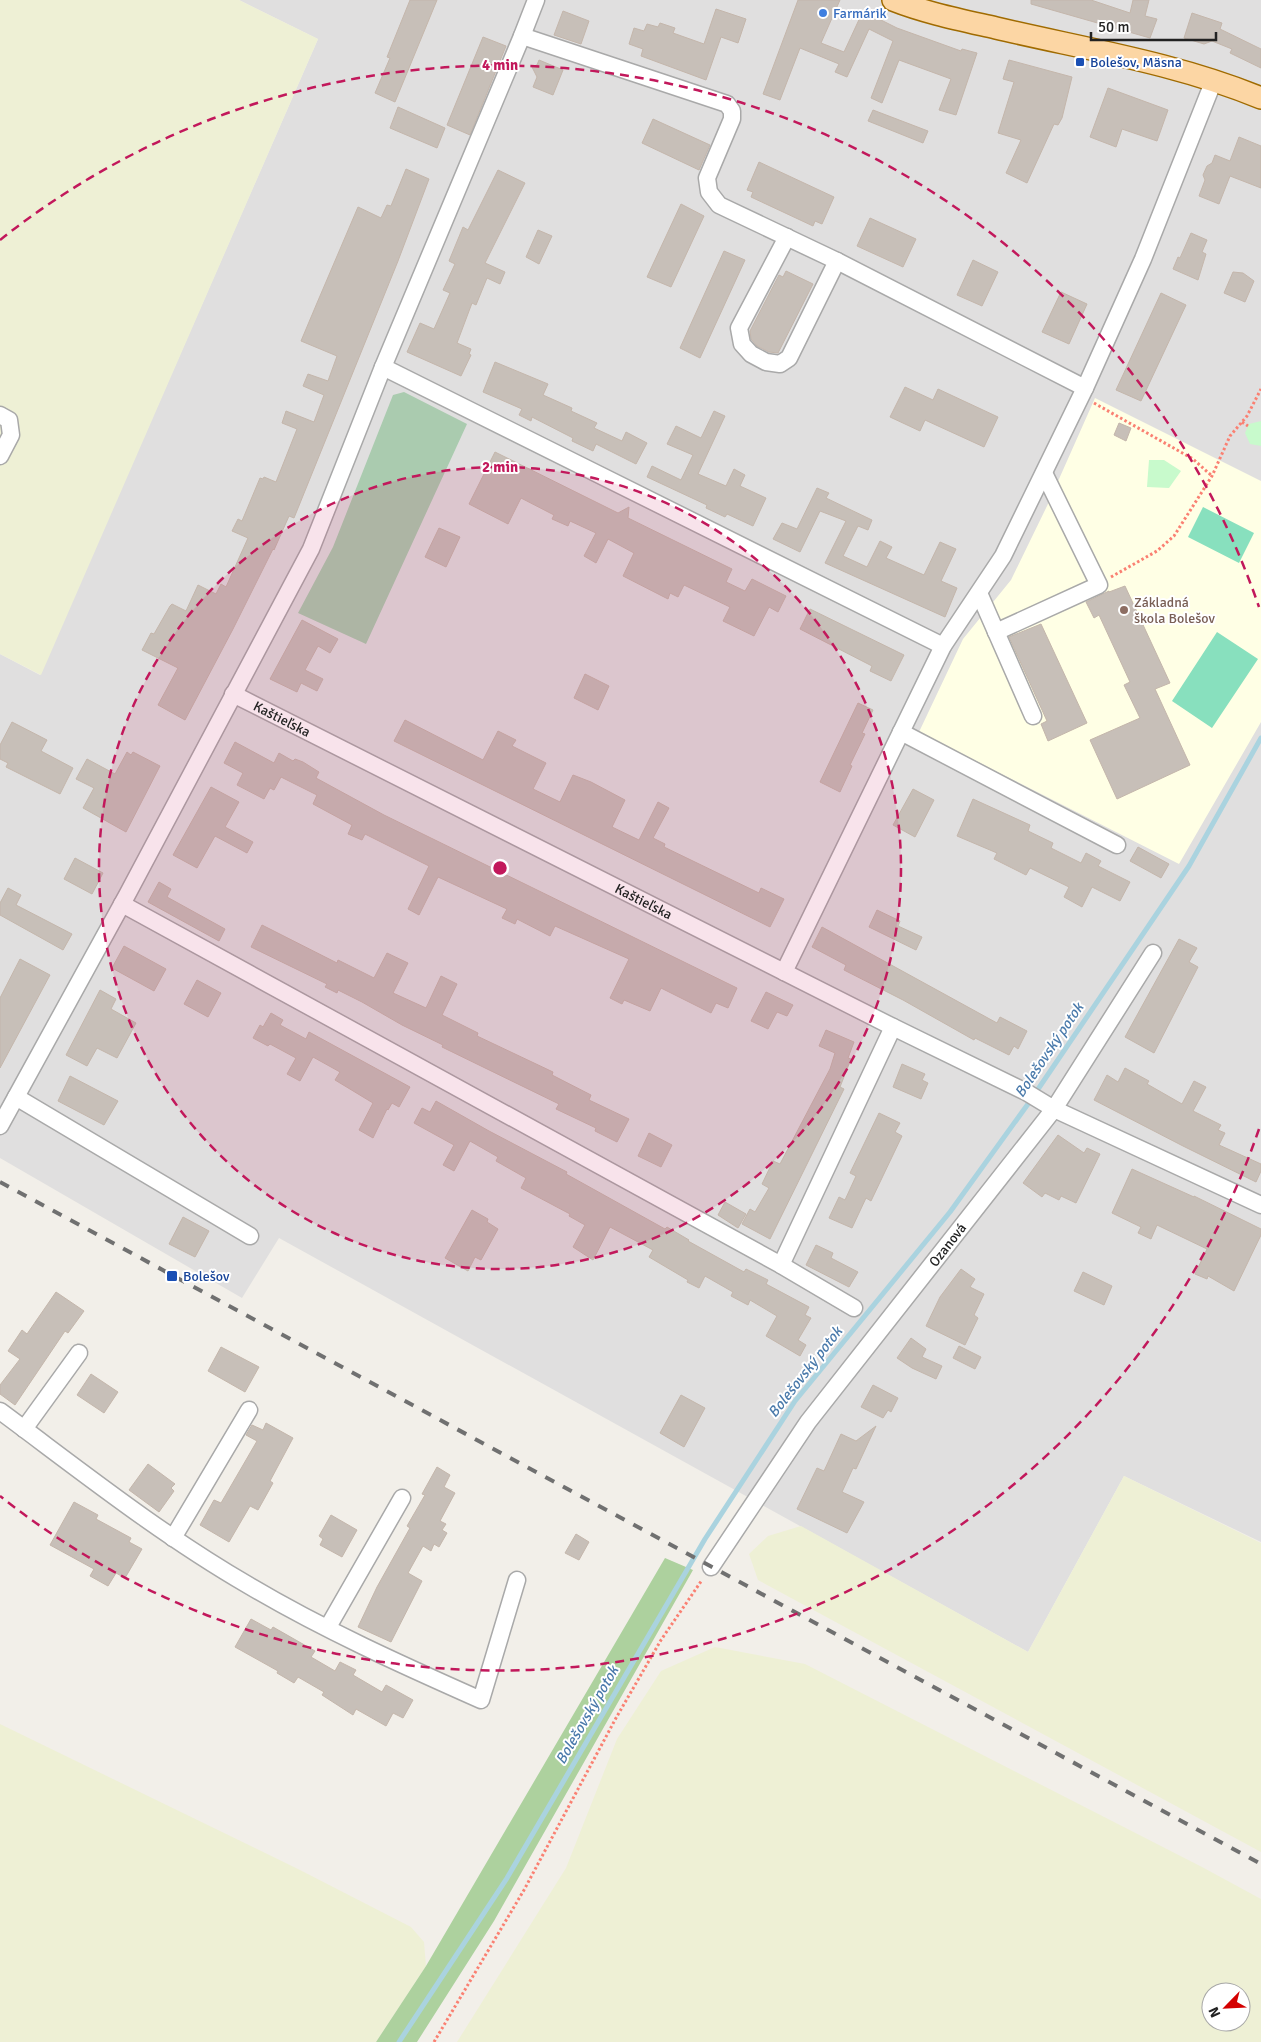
<svg xmlns="http://www.w3.org/2000/svg" width="1261" height="2042" font-family="Signika,sans-serif">
  <style>
    .residential { fill: #e0dfdf }
    .education { fill: #ffffe5 }
    .farmland { fill: #eef0d5; fill-rule: evenodd }
    .forest { fill: #add19e }
    .cemetery { fill: #aacbaf }
    .park { fill: #c8facc }
    .pitch { fill: #88e0be }
    .lines { fill: none; stroke-linecap: round; stroke-linejoin: round }
    .stream { stroke: #aad3df; stroke-width: 5 }
    .building { fill: #c7bfb8; stroke: #c4b6ab }
    .minor-casing { stroke: #a9a9a9; stroke-width: 19 }
    .major-casing { stroke: #a06b00; stroke-width: 24 }
    .path { stroke: #fa8072; stroke-width: 3; stroke-dasharray: 2.5 2.5; stroke-linecap: butt }
    .minor { stroke: #fff; stroke-width: 16 }
    .major { stroke: #fcd6a4; stroke-width: 21 }
    .rail { stroke: #707070; stroke-width: 4; stroke-dasharray: 10 10; stroke-linecap: butt }
    .ring { fill: none; stroke: #c2185b; stroke-width: 2.5; stroke-dasharray: 9 6 }
    .shop-dot { fill: #3f7fe0; stroke: #fff; stroke-width: 2 }
    .transit-dot { fill: #1a4fb4; stroke: #fff; stroke-width: 2 }
    .education-dot { fill: #8d6e63; stroke: #fff; stroke-width: 2 }
    .labels { text-anchor: middle; dominant-baseline: central; stroke-width: 4; stroke-linejoin: round; paint-order: stroke }
    .shop-label { font-size: 14px; fill: #366cbe; stroke: #fff; text-anchor: start }
    .transit-label { font-size: 14px; fill: #164399; stroke: #fff; text-anchor: start }
    .education-label { font-size: 14px; fill: #785e54; stroke: #fff; text-anchor: start }
    .street-label { font-size: 14px; fill: #222; stroke: #fff }
    .water-label { font-size: 15px; font-style: italic; fill: #4a7aab; stroke: #fff }
    .centre { fill: #c2185b; stroke: #fff; stroke-width: 2.5 }
    .ring-label { font-size: 15px; text-anchor: middle; font-weight: bold; fill: #c2185b; stroke: #fff; stroke-width: 4; stroke-linejoin: round; paint-order: stroke }
  </style>
  <rect width="100%" height="100%" fill="#f2efe9"/>
  <path class="residential" d="M 239,0 L 1261,0 L 1261,1542 L 1124,1476 L 1028,1652 L 279,1238 L 242,1298 L 0,1158 L 0,654 L 40,675 L 318,39 Z"/>
  <path class="education" d="M 1095,398 L 1261,481 L 1261,722 L 1179,864 L 919,732 L 963,639 L 1011,580 L 1047,506 Z"/>
  <path class="farmland" d="M 0,0 L 239,0 L 318,39 L 41,675 L 0,654 Z
    M 1124,1476 L 1261,1543 L 1261,1852 L 758,1580 L 749,1554 L 768,1536 L 801,1526 L 1028,1652 Z
    M 715,1647 L 805,1664 L 1202,1867 L 1261,1899 L 1261,2042 L 457,2042 L 566,1868 L 617,1739 L 661,1671 ZM 1211,1992 L 1241,1992 L 1241,2022 L 1211,2022 Z
    M 0,1724 L 300,1870 L 411,1927 L 424,1942 L 426,1966 L 376,2042 L 0,2042 Z"/>
  <path class="forest" d="M 665,1558 L 693,1570 L 494,1921 L 417,2042 L 376,2042 L 426,1966 Z"/>
  <path class="cemetery" d="M 404,392 L 467,424 L 366,644 L 298,613 L 333,547 L 393,395 Z"/>
  <path class="park" d="M 1261,421 L 1261,446 L 1250,444 L 1245,433 L 1249,424 Z
    M 1149,460 L 1164,460 L 1181,471 L 1169,488 L 1147,487 Z"/>
  <path class="pitch" d="M 1203,507 L 1254,533 L 1239,563 L 1188,537 Z
    M 1217,632 L 1258,659 L 1212,728 L 1172,701 Z"/>
  <g class="lines">
    <path class="stream" d="M 399,2042 L 507,1878 L 705,1539 L 795,1401 L 950,1212 L 1028,1104 L 1189,866 L 1261,738"/>
  </g>
  <path class="building" d="M 410,0 L 437,0 L 395,102 L 375,93 L 390,58 L 387,57 Z
    M 798,0 L 840,0 L 821,43 L 844,52 L 863,11 L 897,28 L 961,51 L 962,49 L 977,53 L 956,115 L 939,110 L 951,79 L 899,60 L 882,103 L 871,98 L 893,41 L 869,29 L 847,77 L 835,72 L 839,64 L 800,48 L 780,100 L 763,94 Z
    M 1031,0 L 1091,0 L 1130,13 L 1133,0 L 1149,0 L 1145,16 L 1157,19 L 1150,38 L 1031,4 Z
    M 716,9 L 746,19 L 738,43 L 721,37 L 706,80 L 641,56 L 643,49 L 629,44 L 634,28 L 644,31 L 647,24 L 658,27 L 660,23 L 675,28 L 673,33 L 704,44 Z
    M 563,11 L 589,21 L 581,44 L 554,35 Z
    M 1192,13 L 1222,23 L 1220,29 L 1261,49 L 1261,68 L 1230,53 L 1232,49 L 1212,41 L 1204,44 L 1184,38 Z
    M 483,37 L 506,46 L 470,135 L 447,125 Z
    M 539,60 L 563,70 L 553,95 L 533,87 L 537,77 L 532,67 L 537,65 Z
    M 1009,60 L 1072,77 L 1062,118 L 1058,125 L 1054,124 L 1027,183 L 1006,173 L 1021,140 L 998,133 L 1014,82 L 1003,79 Z
    M 1108,88 L 1168,110 L 1157,141 L 1122,129 L 1116,147 L 1090,137 Z
    M 398,107 L 445,128 L 437,148 L 390,128 Z
    M 873,110 L 928,131 L 923,143 L 868,121 Z
    M 653,119 L 710,145 L 699,170 L 642,143 Z
    M 1239,137 L 1261,146 L 1261,188 L 1230,176 L 1219,204 L 1199,196 L 1205,180 L 1203,175 L 1207,166 L 1212,163 L 1215,155 L 1230,161 Z
    M 759,162 L 834,197 L 822,224 L 815,221 L 813,226 L 751,197 L 753,192 L 747,190 Z
    M 406,169 L 429,179 L 398,261 L 294,518 L 289,516 L 274,550 L 273,549 L 233,629 L 185,720 L 158,705 L 178,668 L 142,650 L 151,633 L 154,634 L 170,606 L 172,604 L 186,611 L 198,585 L 216,594 L 221,584 L 226,587 L 248,538 L 232,531 L 238,519 L 242,521 L 260,478 L 263,479 L 264,477 L 276,482 L 297,429 L 282,423 L 286,411 L 314,422 L 324,395 L 303,386 L 308,374 L 328,381 L 337,356 L 301,341 L 317,303 L 358,207 L 381,218 L 387,205 L 391,206 Z
    M 498,170 L 525,183 L 485,263 L 505,272 L 500,284 L 487,278 L 476,305 L 472,303 L 457,343 L 471,349 L 469,354 L 471,355 L 461,376 L 407,352 L 420,323 L 434,329 L 450,293 L 443,290 L 455,264 L 449,261 L 463,227 L 468,230 Z
    M 681,204 L 704,216 L 671,287 L 647,277 Z
    M 870,218 L 916,239 L 903,267 L 857,246 Z
    M 538,230 L 552,236 L 539,264 L 526,257 Z
    M 1191,233 L 1207,240 L 1202,252 L 1206,254 L 1198,280 L 1173,269 L 1178,257 L 1180,258 Z
    M 724,251 L 745,260 L 700,358 L 680,348 Z
    M 973,260 L 998,272 L 982,306 L 957,295 Z
    M 786,271 L 813,284 L 778,353 L 769,352 L 757,346 L 751,339 L 750,331 L 779,275 L 783,277 Z
    M 1233,272 L 1243,273 L 1254,281 L 1245,302 L 1224,293 Z
    M 1061,292 L 1087,304 L 1069,344 L 1042,332 Z
    M 1161,293 L 1186,305 L 1141,401 L 1116,390 Z
    M 495,362 L 548,384 L 543,395 L 572,408 L 571,411 L 597,423 L 594,428 L 622,441 L 626,432 L 647,443 L 636,464 L 596,444 L 593,451 L 572,441 L 573,438 L 532,417 L 531,421 L 519,415 L 522,409 L 483,392 Z
    M 905,387 L 933,400 L 938,389 L 998,417 L 984,447 L 925,420 L 920,431 L 890,417 Z
    M 714,411 L 725,416 L 698,474 L 726,486 L 734,469 L 745,475 L 740,486 L 766,498 L 753,526 L 727,514 L 725,517 L 706,508 L 707,505 L 647,477 L 652,466 L 681,480 L 693,455 L 667,444 L 676,426 L 701,438 Z
    M 1119,423 L 1131,428 L 1126,441 L 1114,435 Z
    M 495,452 L 618,513 L 629,507 L 628,518 L 732,569 L 726,582 L 745,591 L 752,579 L 786,596 L 778,612 L 769,607 L 754,636 L 723,621 L 730,607 L 684,585 L 678,597 L 670,593 L 668,599 L 623,576 L 634,553 L 608,539 L 596,563 L 584,556 L 596,533 L 570,521 L 568,526 L 552,519 L 554,515 L 521,498 L 508,524 L 469,504 Z
    M 817,488 L 829,493 L 826,498 L 872,520 L 868,530 L 858,526 L 843,556 L 867,567 L 880,541 L 892,547 L 886,558 L 924,575 L 940,542 L 956,549 L 941,581 L 957,588 L 945,617 L 825,563 L 846,521 L 820,511 L 800,552 L 773,539 L 782,523 L 797,529 Z
    M 439,528 L 460,537 L 446,567 L 425,557 Z
    M 1125,586 L 1170,683 L 1155,689 L 1190,765 L 1117,799 L 1090,740 L 1140,718 L 1124,685 L 1130,682 L 1099,615 L 1094,618 L 1086,602 L 1109,591 L 1109,592 Z
    M 810,609 L 904,655 L 891,681 L 870,671 L 872,666 L 800,629 Z
    M 302,620 L 338,639 L 330,653 L 318,646 L 305,670 L 323,679 L 317,691 L 301,683 L 297,692 L 270,679 Z
    M 1041,624 L 1087,723 L 1048,741 L 1041,724 L 1047,721 L 1009,637 Z
    M 585,674 L 609,686 L 598,710 L 574,698 Z
    M 858,703 L 873,710 L 862,733 L 865,734 L 850,765 L 852,766 L 840,792 L 820,782 Z
    M 405,720 L 483,760 L 498,731 L 516,740 L 512,746 L 546,763 L 533,789 L 560,802 L 573,775 L 591,782 L 625,800 L 612,827 L 639,840 L 658,802 L 669,808 L 653,838 L 665,844 L 664,847 L 759,893 L 761,888 L 784,899 L 770,927 L 394,741 Z
    M 12,722 L 47,740 L 41,751 L 73,768 L 60,794 L 6,767 L 8,763 L 0,759 L 0,745 Z
    M 235,742 L 274,763 L 279,753 L 293,761 L 295,759 L 303,762 L 319,772 L 316,778 L 384,815 L 737,988 L 728,1008 L 716,1003 L 711,1013 L 661,988 L 650,1011 L 624,1000 L 622,1004 L 610,998 L 629,959 L 555,926 L 550,936 L 517,919 L 515,924 L 502,918 L 507,909 L 438,877 L 419,915 L 408,909 L 429,866 L 365,834 L 362,840 L 348,834 L 352,825 L 313,804 L 317,795 L 281,777 L 274,790 L 270,788 L 264,799 L 237,785 L 243,773 L 224,763 Z
    M 127,752 L 131,755 L 133,752 L 160,766 L 126,832 L 83,808 L 94,788 L 76,779 L 87,759 L 115,774 Z
    M 211,787 L 239,802 L 225,827 L 253,842 L 247,853 L 215,836 L 197,868 L 173,855 Z
    M 913,789 L 934,800 L 915,837 L 893,825 Z
    M 973,799 L 1030,825 L 1028,831 L 1053,843 L 1051,848 L 1081,863 L 1086,853 L 1101,861 L 1098,866 L 1130,882 L 1120,901 L 1092,887 L 1082,907 L 1064,897 L 1069,887 L 1030,868 L 1026,875 L 994,859 L 997,853 L 957,836 Z
    M 1138,847 L 1169,864 L 1161,878 L 1130,861 Z
    M 75,858 L 103,873 L 92,894 L 64,879 Z
    M 159,882 L 171,889 L 167,897 L 225,929 L 219,941 L 148,902 Z
    M 8,888 L 21,895 L 16,905 L 72,934 L 63,950 L 0,915 L 0,903 Z
    M 877,910 L 900,921 L 898,926 L 922,937 L 916,950 L 869,927 Z
    M 262,925 L 337,963 L 338,960 L 374,978 L 387,953 L 408,963 L 393,993 L 426,1008 L 441,976 L 457,984 L 442,1015 L 478,1033 L 477,1036 L 553,1072 L 552,1075 L 591,1095 L 589,1100 L 629,1119 L 617,1142 L 595,1131 L 596,1128 L 556,1109 L 559,1104 L 442,1047 L 443,1045 L 402,1025 L 362,1002 L 338,990 L 337,993 L 325,987 L 327,984 L 251,947 Z
    M 822,927 L 997,1023 L 1000,1017 L 1027,1031 L 1018,1049 L 1014,1046 L 1009,1055 L 975,1038 L 974,1040 L 903,1000 L 844,970 L 846,965 L 812,947 Z
    M 1179,939 L 1197,948 L 1189,962 L 1198,967 L 1154,1053 L 1125,1037 Z
    M 124,946 L 166,969 L 154,991 L 112,968 Z
    M 20,959 L 50,975 L 0,1068 L 0,998 Z
    M 197,980 L 221,993 L 208,1017 L 184,1004 Z
    M 100,990 L 116,999 L 111,1009 L 136,1023 L 117,1058 L 97,1048 L 87,1066 L 66,1055 Z
    M 766,992 L 793,1005 L 787,1016 L 777,1012 L 768,1029 L 751,1021 Z
    M 271,1013 L 283,1020 L 280,1025 L 306,1039 L 309,1032 L 410,1087 L 399,1107 L 392,1103 L 388,1110 L 387,1109 L 373,1138 L 359,1130 L 373,1103 L 335,1080 L 340,1072 L 313,1057 L 300,1081 L 287,1074 L 296,1058 L 270,1044 L 268,1046 L 253,1038 L 260,1025 L 263,1027 Z
    M 826,1030 L 854,1042 L 848,1058 L 851,1059 L 840,1087 L 844,1089 L 770,1239 L 742,1224 L 750,1209 L 755,1212 L 769,1188 L 762,1184 L 773,1161 L 780,1164 L 830,1069 L 835,1053 L 819,1046 Z
    M 902,1064 L 925,1074 L 922,1080 L 928,1083 L 921,1099 L 893,1087 Z
    M 1125,1068 L 1149,1081 L 1147,1084 L 1182,1104 L 1194,1081 L 1206,1087 L 1193,1111 L 1221,1125 L 1218,1130 L 1225,1133 L 1219,1145 L 1261,1164 L 1261,1171 L 1256,1182 L 1183,1146 L 1094,1100 L 1107,1075 L 1118,1082 Z
    M 70,1076 L 118,1101 L 104,1125 L 58,1101 Z
    M 436,1101 L 489,1131 L 567,1172 L 566,1174 L 665,1229 L 667,1227 L 689,1240 L 688,1241 L 744,1272 L 746,1269 L 768,1280 L 766,1284 L 809,1307 L 805,1315 L 811,1318 L 798,1340 L 806,1345 L 800,1356 L 766,1336 L 777,1316 L 750,1300 L 748,1305 L 731,1296 L 733,1292 L 705,1276 L 699,1288 L 687,1282 L 688,1280 L 649,1257 L 653,1250 L 610,1227 L 593,1260 L 573,1247 L 585,1225 L 569,1216 L 570,1214 L 521,1188 L 526,1178 L 496,1161 L 498,1157 L 470,1141 L 454,1171 L 443,1165 L 454,1145 L 414,1123 L 422,1108 L 430,1112 Z
    M 879,1113 L 900,1123 L 895,1132 L 902,1136 L 871,1201 L 866,1198 L 852,1228 L 829,1218 L 839,1197 L 845,1200 L 856,1176 L 850,1173 Z
    M 649,1133 L 672,1145 L 661,1167 L 638,1156 Z
    M 1058,1135 L 1084,1153 L 1087,1148 L 1100,1154 L 1076,1203 L 1061,1196 L 1059,1200 L 1045,1193 L 1042,1197 L 1023,1183 Z
    M 1132,1169 L 1194,1197 L 1194,1196 L 1261,1229 L 1261,1235 L 1234,1291 L 1208,1276 L 1207,1279 L 1195,1274 L 1207,1249 L 1157,1225 L 1151,1239 L 1138,1233 L 1141,1227 L 1112,1213 Z
    M 725,1202 L 746,1214 L 738,1228 L 718,1215 Z
    M 472,1210 L 488,1219 L 487,1222 L 498,1229 L 481,1260 L 475,1257 L 468,1271 L 445,1258 Z
    M 183,1217 L 209,1231 L 195,1257 L 169,1244 Z
    M 816,1245 L 833,1253 L 831,1258 L 858,1272 L 849,1287 L 806,1265 Z
    M 961,1269 L 975,1279 L 970,1287 L 984,1294 L 974,1315 L 978,1318 L 965,1345 L 926,1326 L 940,1297 Z
    M 1083,1272 L 1112,1286 L 1104,1305 L 1074,1291 Z
    M 56,1292 L 84,1311 L 68,1333 L 65,1331 L 15,1405 L 0,1394 L 0,1385 L 20,1359 L 8,1351 L 22,1330 L 27,1334 Z
    M 911,1338 L 926,1349 L 922,1357 L 942,1366 L 936,1379 L 912,1368 L 897,1358 Z
    M 959,1346 L 981,1357 L 975,1369 L 953,1358 Z
    M 221,1347 L 259,1367 L 245,1392 L 208,1371 Z
    M 91,1374 L 118,1392 L 104,1413 L 77,1395 Z
    M 873,1385 L 898,1398 L 891,1412 L 888,1410 L 883,1418 L 861,1407 Z
    M 681,1395 L 705,1408 L 684,1447 L 660,1433 Z
    M 266,1423 L 293,1438 L 270,1481 L 273,1483 L 258,1510 L 250,1506 L 229,1542 L 200,1525 L 214,1500 L 221,1503 L 257,1441 L 246,1435 L 252,1425 L 263,1430 Z
    M 876,1426 L 856,1469 L 853,1468 L 842,1492 L 864,1502 L 847,1533 L 797,1509 L 817,1468 L 824,1471 L 841,1434 L 856,1441 Z
    M 148,1464 L 175,1484 L 171,1488 L 174,1491 L 159,1512 L 129,1490 Z
    M 437,1467 L 450,1475 L 444,1487 L 455,1493 L 440,1521 L 446,1524 L 442,1530 L 447,1533 L 439,1547 L 434,1544 L 431,1551 L 423,1546 L 408,1573 L 422,1581 L 391,1642 L 358,1627 L 377,1587 L 410,1528 L 407,1526 L 425,1495 L 422,1494 Z
    M 74,1502 L 98,1515 L 96,1519 L 131,1538 L 129,1542 L 142,1549 L 125,1578 L 116,1573 L 108,1586 L 90,1576 L 94,1569 L 50,1545 Z
    M 331,1515 L 357,1530 L 342,1557 L 320,1545 L 323,1539 L 319,1536 Z
    M 576,1534 L 589,1542 L 579,1560 L 565,1553 Z
    M 251,1619 L 271,1630 L 273,1627 L 315,1651 L 311,1657 L 335,1671 L 340,1662 L 356,1670 L 353,1675 L 382,1692 L 386,1685 L 413,1700 L 403,1718 L 393,1713 L 386,1726 L 356,1709 L 353,1715 L 322,1695 L 324,1692 L 298,1677 L 294,1683 L 277,1673 L 278,1671 L 235,1647 Z"/>
  <g class="lines">
    <defs>
      <g id="minor">
        <path d="M 522,36 L 727,104 L 732,111 L 732,119 L 707,178 L 709,192 L 719,205 L 837,261 L 1085,388"/>
        <path d="M 787,237 L 739,328 L 742,344 L 751,354 L 766,362 L 780,364 L 789,358 L 837,261"/>
        <path d="M 383,367 L 943,646"/>
        <path d="M 0,415 L 9,420 L 11,435 L 0,456"/>
        <path d="M 979,593 L 1033,716"/>
        <path d="M 996,632 L 1099,585 L 1044,473"/>
        <path id="s1" d="M 233,694 L 893,1027 L 1026,1092 L 1054,1109 L 1153,953"/>
        <path d="M 901,732 L 1117,845"/>
        <path d="M 122,904 L 781,1265 L 854,1308"/>
        <path d="M 784,972 L 943,646 L 1003,556 L 1085,388 L 1143,259 L 1214,80"/>
        <path d="M 16,1097 L 250,1236"/>
        <path d="M 0,1126 L 127,895 L 311,549 L 383,367 L 522,36 L 536,0"/>
        <path d="M 781,1265 L 893,1027"/>
        <path d="M 0,1411 C 81,1471 160,1534 248,1585 C 322,1629 402,1665 481,1700 L 517,1580"/>
        <path d="M 24,1429 L 79,1353"/>
        <path d="M 173,1538 L 249,1410"/>
        <path id="s2" d="M 711,1567 L 808,1422 L 1054,1109 L 1261,1205"/>
        <path d="M 328,1627 L 402,1498"/>
      </g>
      <path id="major" d="M 893,0 C 926,13 961,20 996,28 C 1085,49 1176,63 1261,98"/>
    </defs>
    <use href="#minor" class="minor-casing"/>
    <use href="#major" class="major-casing"/>
    <path class="path" d="M 1094,403 L 1193,459 L 1212,476
      M 1242,422 L 1248,426
      M 1111,577 L 1157,551 L 1174,536 L 1212,476 L 1230,436 L 1247,416 L 1261,389
      M 434,2042 L 524,1890 L 616,1718 L 661,1640 L 702,1580"/>
    <use href="#minor" class="minor"/>
    <use href="#major" class="major"/>
    <path class="rail" d="M 0,1182 L 1261,1864"/>
  </g>
  <circle cx="500" cy="868" r="401" fill="#c2185b" fill-opacity=".12"/>
  <g class="ring">
    <circle cx="500" cy="868" r="401"/>
    <path d="M1259 1129A803 803 0 0 1 0 1496M0 240A803 803 0 0 1 1259 607"/>
  </g>
  <circle class="shop-dot" cx="823" cy="13" r="5"/>
  <g class="transit-dot">
    <rect x="1075" y="57" width="10" height="10" rx="2.5"/>
    <rect x="166" y="1270" width="12" height="12" rx="2.5"/>
  </g>
  <circle class="education-dot" cx="1124" cy="610" r="5"/>
  <g class="labels">
    <g class="shop-label">
      <text x="833" y="13">Farmárik</text>
    </g>
    <g class="transit-label">
      <text x="1090" y="62">Bolešov, Mäsna</text>
      <text x="183" y="1276">Bolešov</text>
    </g>
    <g class="education-label">
      <text x="1134" y="602">Základná<tspan x="1134" dy="16">škola Bolešov</tspan></text>
    </g>
    <g class="street-label">
      <text stroke="none"><textPath href="#s1" startOffset="55">Kaštieľska</textPath></text>
      <text stroke="none"><textPath href="#s1" startOffset="460">Kaštieľska</textPath></text>
      <text stroke="none"><textPath href="#s2" startOffset="400">Ozanová</textPath></text>
    </g>
    <g class="water-label">
      <text transform="translate(1049 1050) rotate(-56)">Bolešovský potok</text>
      <text transform="translate(805 1372) rotate(-52)">Bolešovský potok</text>
      <text transform="translate(587 1715) rotate(-60)">Bolešovský potok</text>
    </g>
  </g>
  <circle cx="500" cy="868" r="8" class="centre"/>
  <g class="ring-label">
    <text x="500" y="70">4 min</text>
    <text x="500" y="472">2 min</text>
  </g>
  <g transform="translate(1226 2007) rotate(246)"><circle r="24" fill="#ffffff" stroke="#a7a7a7"/>
  <path d="M0-4L9 19L0 12L-9 19Z" fill="#d40000"/>
  <text y="-8" font-size="14" font-weight="bold" text-anchor="middle" fill="#222222">N</text>
  </g>
  <path d="M1091 32v8h125v-8" fill="none" stroke="#222222" stroke-width="2.5"/>
  <text x="1098" y="32" font-size="15" fill="#222222" stroke="#ffffff" stroke-width="4" paint-order="stroke">50 m</text>
</svg>
